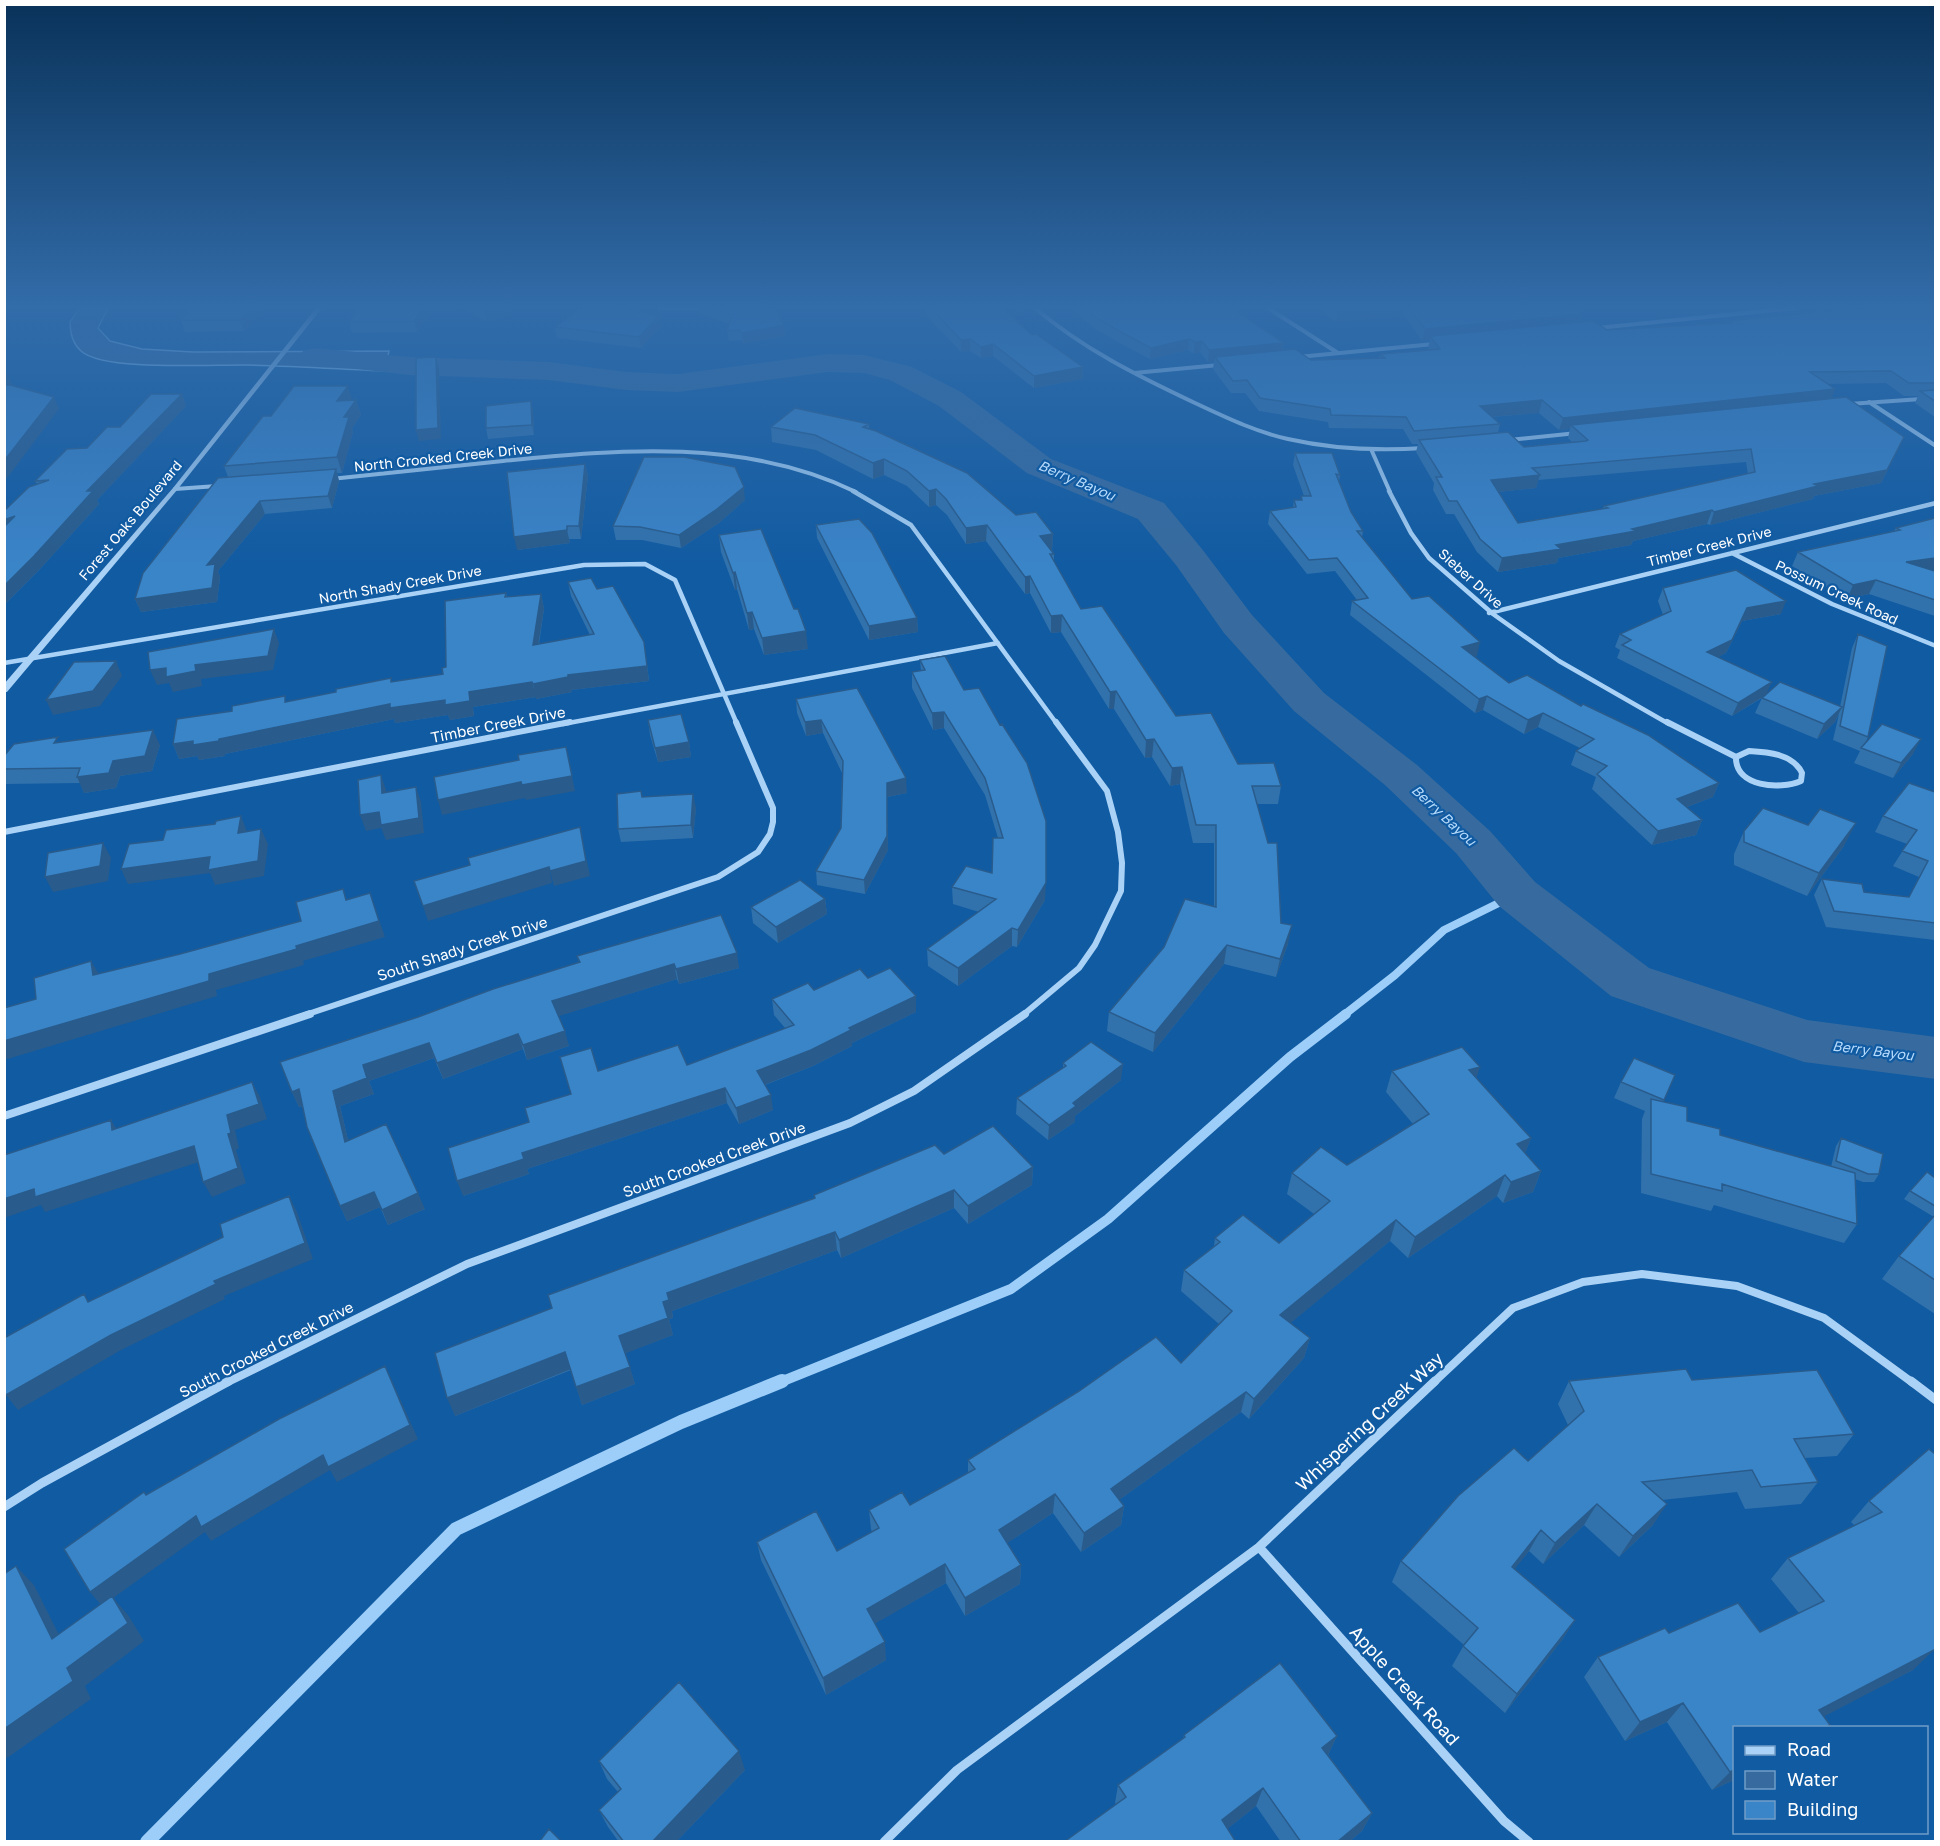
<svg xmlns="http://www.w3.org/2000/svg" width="1940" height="1846" font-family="'Golos Text',sans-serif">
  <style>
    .water { fill: #376b9f; stroke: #9ccef9; stroke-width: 1.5 }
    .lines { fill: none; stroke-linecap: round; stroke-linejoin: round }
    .stream-far2 { stroke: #9ccef9; stroke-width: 8 }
    .stream-far1 { stroke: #9ccef9; stroke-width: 10 }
    .stream { stroke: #9ccef9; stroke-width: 14 }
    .river { fill: #376b9f; fill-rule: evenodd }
    .minor-far4 { stroke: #aad2f6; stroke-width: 4 }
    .minor-far3 { stroke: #aad2f6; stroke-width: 4.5 }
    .minor-far2 { stroke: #aad2f6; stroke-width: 6 }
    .minor-far1 { stroke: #aad2f6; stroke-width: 8 }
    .minor { stroke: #aad2f6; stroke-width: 9 }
    .tertiary { fill: #aad2f6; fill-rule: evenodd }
    .wall { fill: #3272ac; fill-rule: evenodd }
    .shaded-wall { fill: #295c8c }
    .building { fill: #3a84c8; stroke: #295c8c; stroke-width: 1.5; fill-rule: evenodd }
    .labels { text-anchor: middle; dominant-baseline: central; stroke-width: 4.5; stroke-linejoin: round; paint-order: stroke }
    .far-street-label { font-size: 14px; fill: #fff; stroke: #115ba2 }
    .far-water-label { font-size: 14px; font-style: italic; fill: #b7dbfc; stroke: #115ba2 }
    .street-label { font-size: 15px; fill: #fff; stroke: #115ba2 }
    .near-street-label { font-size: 18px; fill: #fff; stroke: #115ba2 }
  </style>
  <rect width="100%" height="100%" fill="#115ba2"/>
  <path class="water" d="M 80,308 L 108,308 L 98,328 L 110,341 L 142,349 L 193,352 L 389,351 L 385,371 C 339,369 293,366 248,365 C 214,364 104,372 81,351 C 73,344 70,332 70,322 Z"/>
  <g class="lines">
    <path class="stream-far2" d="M 1344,1015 L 1395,975 L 1444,930 L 1517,894"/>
    <path class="stream-far1" d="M 778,1383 L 1011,1289 L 1108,1219 L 1290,1057 L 1346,1014"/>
    <path class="stream" d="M 147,1842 L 456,1529 L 681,1422 L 782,1381"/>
    <path class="river" d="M 314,348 L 410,357 L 549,362 L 626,372 L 678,374 L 828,354 L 864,355 L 912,367 L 961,392 L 1051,459 L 1164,503 L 1202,549 L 1252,615 L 1324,693 L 1417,765 L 1490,831 L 1535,882 L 1649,968 L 1807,1020 L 1936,1037 L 1936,1079 L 1804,1062 L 1611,996 L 1499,906 L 1456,853 L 1385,785 L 1294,711 L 1224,633 L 1176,565 L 1138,519 L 1027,473 L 939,406 L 890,380 L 864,373 L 828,372 L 678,392 L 626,390 L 549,380 L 410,375 L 303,363 L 299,357 L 303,351 Z"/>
    <path class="minor-far4" d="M 660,308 L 708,308
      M 1035,308 C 1083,349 1138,376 1195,403 C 1225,417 1256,432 1288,439 C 1332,449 1379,451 1424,448
      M 1268,308 L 1338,353
      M 1597,328 L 1796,308
      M 1298,357 L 1434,344
      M 1134,373 L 1219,365
      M 1869,402 L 1936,446
      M 1849,404 L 1936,398
      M 1509,440 L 1577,433
      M 1371,449 L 1390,492
      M 331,479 C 388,473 446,467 503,461 C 620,449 746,438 856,492
      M 175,489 L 217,486"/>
    <path class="minor-far3" d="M 853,491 L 911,525 L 1057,724
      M 1389,491 L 1411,533 L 1429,558 L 1493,614 L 1559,661 L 1669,724
      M 1732,553 L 1832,604 L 1936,646
      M 1489,613 L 1936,503
      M 4,663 L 584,565 L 645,564 L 675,580 L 737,724
      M 563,724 L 998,643"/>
    <path class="minor-far2" d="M 1667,722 L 1736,757
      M 1749,751 C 1768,752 1793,754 1802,773 L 1801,781 C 1780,790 1735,787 1736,757 Z
      M 4,832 L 570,722
      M 305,1015 L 718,877 L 758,852 L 770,834 L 773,822 L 773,808 L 736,722
      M 1023,1015 L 1079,968 L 1095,945 L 1121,891 L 1122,863 L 1118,832 L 1107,791 L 1056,722"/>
    <path class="minor-far1" d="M 4,1116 L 310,1014
      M 226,1383 L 467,1264 L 850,1123 L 914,1091 L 1025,1014
      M 1433,1383 L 1513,1308 L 1583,1282 L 1642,1274 L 1737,1286 L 1824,1318 L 1913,1383"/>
    <path class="minor" d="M 1911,1381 L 1936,1400
      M 4,1507 L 42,1483 L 229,1381
      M 1259,1547 L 1504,1821 L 1529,1842
      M 884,1842 L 957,1770 L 1259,1547 L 1435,1381"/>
    <path class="tertiary" d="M 316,308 L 322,308 L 177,490 L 7,692 L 4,692 L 4,684 L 173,488 Z"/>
  </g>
  <path class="wall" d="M 194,308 L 266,308 L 244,331 L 185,332 L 181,320 Z
    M 464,308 L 510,308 L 508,315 L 486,321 Z
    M 698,308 L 774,308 L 785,336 L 743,344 L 741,340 L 729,341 L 727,331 L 729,324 L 698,312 Z
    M 926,308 L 1002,308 L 1083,379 L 1034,388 L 993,356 L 981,358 L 970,351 L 961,352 L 926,315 Z
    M 1071,308 L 1236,308 L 1239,313 L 1284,343 L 1283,351 L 1311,360 L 1379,358 L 1380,354 L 1429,350 L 1428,348 L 1430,340 L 1422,341 L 1404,315 L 1336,322 L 1319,308 L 1573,308 L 1579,322 L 1607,330 L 1728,323 L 1729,321 L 1935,308 L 1935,417 L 1915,403 L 1918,396 L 1904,396 L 1886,383 L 1827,384 L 1832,398 L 1898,449 L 1881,483 L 1814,496 L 1813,499 L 1710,525 L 1707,524 L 1633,541 L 1631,545 L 1558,558 L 1557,563 L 1498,572 L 1477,552 L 1454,514 L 1446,514 L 1433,490 L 1434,483 L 1416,452 L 1418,444 L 1412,444 L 1403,429 L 1329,428 L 1328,422 L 1259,411 L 1245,393 L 1231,393 L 1213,369 L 1214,361 L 1208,362 L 1200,352 L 1194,354 L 1188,350 L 1150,359 L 1118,342 L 1094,328 ZM 1539,413 L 1559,430 L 1570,429 L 1568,438 L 1572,442 L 1524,447 L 1498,433 L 1500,424 L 1492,417 ZM 1746,462 L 1748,474 L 1604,506 L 1603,509 L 1518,523 L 1498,492 L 1536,488 L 1538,480 Z
    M 431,312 L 417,332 L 352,333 L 349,322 Z
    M 659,316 L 661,327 L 641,348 L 557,338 L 555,327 Z
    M 182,394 L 186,406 L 97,500 L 99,504 L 40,569 L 4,605 L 4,511 L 37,484 L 35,481 L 120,427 Z
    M 352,400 L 356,400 L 361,415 L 352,428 L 353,432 L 342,473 L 337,473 L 339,481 L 332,508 L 265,514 L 218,571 L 220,577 L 217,602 L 141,612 L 135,599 L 228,477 L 224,466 L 271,416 Z
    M 531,401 L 533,412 L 534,435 L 488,439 L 486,428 Z
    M 869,424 L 869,429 L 1016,515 L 1053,534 L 1052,550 L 1054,554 L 1054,561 L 1081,609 L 1176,716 L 1238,764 L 1281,786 L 1278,804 L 1257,804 L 1281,923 L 1288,944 L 1276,977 L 1224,964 L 1153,1052 L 1107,1031 L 1109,1012 L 1214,906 L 1214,843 L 1193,843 L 1180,784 L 1170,786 L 1152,757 L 1145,758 L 1114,709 L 1109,709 L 1061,632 L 1051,633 L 1030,593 L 1025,594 L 986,541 L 966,544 L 947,515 L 936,505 L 929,507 L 907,486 L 884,475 L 873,479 L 816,450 L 772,442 L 771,427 Z
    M 1295,453 L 1340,475 L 1339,482 L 1351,512 L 1363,531 L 1362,538 L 1412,599 L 1477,656 L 1474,657 L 1509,683 L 1719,783 L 1713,797 L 1687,807 L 1702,820 L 1696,835 L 1652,845 L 1592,789 L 1596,777 L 1571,765 L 1576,751 L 1580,748 L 1538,727 L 1524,734 L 1483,710 L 1475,713 L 1350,615 L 1352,601 L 1357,600 L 1335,571 L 1307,574 L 1268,524 L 1270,511 L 1293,508 L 1294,500 L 1301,500 L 1301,496 L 1304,496 L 1293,465 Z
    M 585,464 L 588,476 L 581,539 L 569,539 L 570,543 L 517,550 Z
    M 745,500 L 719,523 L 681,548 L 642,540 L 616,540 L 613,526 Z
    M 1935,518 L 1935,616 L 1869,594 L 1847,599 L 1792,566 L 1798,552 L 1894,531 L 1896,528 Z
    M 816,525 L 917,618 L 918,632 L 869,640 L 817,538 Z
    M 719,535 L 808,649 L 764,655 L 754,629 L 749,630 L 737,589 L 735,590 L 721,552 Z
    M 568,582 L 597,589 L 646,656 L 649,681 L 571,690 L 572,692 L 536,699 L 536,697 L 473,707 L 474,716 L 450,720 L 448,715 L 395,723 L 394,719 L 225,754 L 225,756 L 199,760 L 197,756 L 179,759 L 173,744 L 232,711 L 287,702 L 392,682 L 443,674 L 446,667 L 506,593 L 507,597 L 541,594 L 544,609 L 539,644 L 590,635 L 571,596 Z
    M 1663,588 L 1781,614 L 1742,621 L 1726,653 L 1718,657 L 1766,694 L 1840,707 L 1852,648 L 1858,634 L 1868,737 L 1865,744 L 1913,754 L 1893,778 L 1854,763 L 1860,751 L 1833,740 L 1839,714 L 1835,722 L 1817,739 L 1755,713 L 1762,698 L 1732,716 L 1617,658 L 1620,650 L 1615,647 L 1620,634 L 1663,615 L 1658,601 Z
    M 945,656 L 1045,900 L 1017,947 L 1012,946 L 958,986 L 928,966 L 927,949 L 979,912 L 953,904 L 952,887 L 992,873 L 998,838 L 985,795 L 944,728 L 933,730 L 912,688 L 912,672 L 921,671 L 920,660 Z
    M 857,688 L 907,793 L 887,797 L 888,850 L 865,894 L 817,885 L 816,871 L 841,828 L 842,773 L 823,733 L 806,736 L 797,713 L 796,699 Z
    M 648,720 L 689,742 L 691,757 L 658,762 L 650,735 Z
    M 61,742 L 160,745 L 152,771 L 120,776 L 116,788 L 84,793 L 80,783 L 4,784 L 4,769 Z
    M 1935,792 L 1935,940 L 1826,927 L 1814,895 L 1822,879 L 1864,892 L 1909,897 L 1919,877 L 1893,866 L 1907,844 L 1875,832 L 1883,816 Z
    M 642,797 L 696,808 L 693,838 L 621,842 L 618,829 Z
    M 1808,825 L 1844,846 L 1807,896 L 1734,865 L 1734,854 L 1744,831 Z
    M 825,899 L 827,914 L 778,943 L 753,923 L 751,907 Z
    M 577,956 L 739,968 L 679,984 L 677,979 L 558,1016 L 569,1046 L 527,1060 L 523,1049 L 443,1079 L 434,1058 L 369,1081 L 374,1094 L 340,1106 L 348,1140 L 425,1209 L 388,1225 L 380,1207 L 347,1221 L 340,1206 L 303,1106 L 299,1107 L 292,1092 L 418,1017 L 579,962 Z
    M 868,978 L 916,996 L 916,1012 L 852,1043 L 852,1046 L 813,1066 L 765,1085 L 773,1110 L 739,1124 L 727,1103 L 527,1169 L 529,1174 L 463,1196 L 571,1094 L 560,1057 L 598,1071 L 687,1065 L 785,1028 L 774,1015 L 772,999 Z
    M 1063,1063 L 1121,1080 L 1075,1116 L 1075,1122 L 1048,1140 L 1016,1114 L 1017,1098 L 1063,1068 Z
    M 1392,1071 L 1476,1078 L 1531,1138 L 1525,1153 L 1541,1171 L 1533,1192 L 1503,1203 L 1497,1196 L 1408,1258 L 1390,1241 L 1290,1323 L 1310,1338 L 1304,1358 L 1249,1419 L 1241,1412 L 1119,1500 L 1124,1506 L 1121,1525 L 1081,1552 L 1053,1513 L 1007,1543 L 1021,1565 L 1020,1584 L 965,1616 L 946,1583 L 875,1623 L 886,1660 L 826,1695 L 761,1560 L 757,1542 L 837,1551 L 872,1532 L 871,1529 L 869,1510 L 910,1505 L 968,1473 L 968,1460 L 1181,1363 L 1219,1324 L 1181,1291 L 1184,1270 L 1214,1246 L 1215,1238 L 1279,1243 L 1314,1214 L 1287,1194 L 1292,1173 L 1347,1165 L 1413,1124 L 1386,1092 Z
    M 1675,1075 L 1663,1102 L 1687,1121 L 1720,1135 L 1831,1167 L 1836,1146 L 1841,1138 L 1879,1174 L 1874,1182 L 1863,1182 L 1855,1179 L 1857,1224 L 1844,1243 L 1714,1205 L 1711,1211 L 1641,1193 L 1642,1119 L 1645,1111 L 1614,1098 L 1621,1082 Z
    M 944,1154 L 1033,1167 L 1032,1185 L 968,1224 L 954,1208 L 841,1258 L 837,1250 L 672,1311 L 673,1318 L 669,1319 L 673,1335 L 625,1353 L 635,1384 L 582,1405 L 571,1370 L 455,1416 L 552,1308 L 814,1199 L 814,1195 Z
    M 1935,1178 L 1935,1314 L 1882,1279 L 1899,1256 L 1934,1217 L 1904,1199 L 1910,1191 Z
    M 1692,1380 L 1854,1434 L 1837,1456 L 1805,1458 L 1818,1482 L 1801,1504 L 1745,1509 L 1737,1492 L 1662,1500 L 1653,1525 L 1619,1557 L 1584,1525 L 1543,1564 L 1529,1551 L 1514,1569 L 1575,1620 L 1562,1640 L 1505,1713 L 1452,1666 L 1464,1645 L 1392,1582 L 1401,1561 L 1528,1461 L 1568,1425 L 1558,1404 L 1569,1381 Z
    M 1929,1449 L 1913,1670 L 1823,1716 L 1830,1725 L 1828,1728 L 1734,1728 L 1734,1780 L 1712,1790 L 1667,1722 L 1625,1741 L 1584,1677 L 1598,1657 L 1669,1633 L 1760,1632 L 1799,1613 L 1771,1579 L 1788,1558 L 1855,1526 L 1851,1522 L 1869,1501 Z
    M 1184,1735 L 1337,1736 L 1328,1755 L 1372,1813 L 1362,1831 L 1349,1842 L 1281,1842 L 1256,1806 L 1227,1829 L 1116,1804 L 1115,1803 L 1118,1785 L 1183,1739 Z
    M 599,1761 L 745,1770 L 676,1842 L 619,1842 L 608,1827 L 599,1810 L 618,1792 L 607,1779 Z"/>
  <path class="shaded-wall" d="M 251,308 L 266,308 L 244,331 L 240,320 Z
    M 423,308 L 461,308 L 431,312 L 417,332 L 414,321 Z
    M 488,308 L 510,308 L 508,315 L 486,321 L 484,310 Z
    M 1361,308 L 1405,308 L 1404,315 L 1336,322 L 1338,311 Z
    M 1582,314 L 1579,325 L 1430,336 L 1430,340 L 1422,341 L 1425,329 Z
    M 659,316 L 661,327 L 641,348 L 639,337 Z
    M 784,325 L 785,336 L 743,344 L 742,333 Z
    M 970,339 L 970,351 L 961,352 L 961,340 Z
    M 1189,339 L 1188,350 L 1150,359 L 1151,348 Z
    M 1202,341 L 1200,352 L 1194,354 L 1195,342 Z
    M 1284,343 L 1282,354 L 1215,357 L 1214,361 L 1208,362 L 1209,350 Z
    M 993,344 L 993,356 L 981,358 L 981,347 Z
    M 436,357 L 439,368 L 441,439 L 419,441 L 416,430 Z
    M 1083,367 L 1083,379 L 1034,388 L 1034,376 Z
    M 7,373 L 12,385 L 4,394 L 4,376 Z
    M 348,386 L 352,400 L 337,401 Z
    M 1835,389 L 1830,402 L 1571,425 L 1570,429 L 1559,430 L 1563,418 Z
    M 182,394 L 186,406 L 97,500 L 99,504 L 40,569 L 4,605 L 4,586 L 87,491 Z
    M 54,397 L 59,409 L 4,482 L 4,461 Z
    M 356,400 L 361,415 L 352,428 L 353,432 L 342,473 L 337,457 L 344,417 Z
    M 1542,400 L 1539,413 L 1477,418 L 1480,406 Z
    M 531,401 L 533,412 L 534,435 L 532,425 Z
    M 1904,437 L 1881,483 L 1814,496 L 1813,499 L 1710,525 L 1714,512 L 1814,484 Z
    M 884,459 L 884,475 L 873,479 L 873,463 Z
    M 585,464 L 588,476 L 581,539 L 579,526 Z
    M 336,469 L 339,481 L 332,508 L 328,496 Z
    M 1540,475 L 1536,488 L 1488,493 L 1491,480 Z
    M 744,487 L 745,500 L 719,523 L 681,548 L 679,535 Z
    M 936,489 L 936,505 L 929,507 L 929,491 Z
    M 260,501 L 265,514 L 218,571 L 220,577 L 217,602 L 141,612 L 135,599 L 207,565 Z
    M 1712,510 L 1707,524 L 1633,541 L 1631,545 L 1558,558 L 1557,563 L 1498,572 L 1502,558 Z
    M 15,516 L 4,536 L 4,520 Z
    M 987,525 L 986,541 L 966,544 L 966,528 Z
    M 567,530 L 570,543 L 517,550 L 514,537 Z
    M 1053,534 L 1052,550 L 1040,552 L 1040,536 Z
    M 1935,558 L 1935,571 L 1906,562 Z
    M 735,572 L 737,589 L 735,590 L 733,573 Z
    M 1030,576 L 1030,593 L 1025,594 L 1025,577 Z
    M 1876,580 L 1869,594 L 1847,599 L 1853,585 Z
    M 541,594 L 544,609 L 536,659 L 533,645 Z
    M 1786,601 L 1781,614 L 1742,621 L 1726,653 L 1702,666 L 1707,652 L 1747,608 Z
    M 752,612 L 754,629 L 749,630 L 747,613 Z
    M 1062,615 L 1061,632 L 1051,633 L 1051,616 Z
    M 917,618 L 918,632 L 869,640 L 869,626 Z
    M 274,629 L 279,643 L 273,670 L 201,679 L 202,686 L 173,692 L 169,683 L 157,685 L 150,670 L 195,665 Z
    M 806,631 L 808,649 L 764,655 L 762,638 Z
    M 644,642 L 649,681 L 571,690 L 572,692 L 536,699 L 533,684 L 568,675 Z
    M 1480,642 L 1477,656 L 1458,661 L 1462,647 Z
    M 116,661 L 122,676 L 100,706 L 53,715 L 46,700 Z
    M 532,682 L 536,697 L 473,707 L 474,716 L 450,720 L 448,715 L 395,723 L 394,719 L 225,754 L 225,756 L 199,760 L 197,756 L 179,759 L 173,744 L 219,739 L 390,704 Z
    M 1772,682 L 1766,695 L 1732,716 L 1738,703 Z
    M 1116,691 L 1114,709 L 1109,709 L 1110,692 Z
    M 1487,696 L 1483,710 L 1475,713 L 1479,699 Z
    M 1842,707 L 1835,722 L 1817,739 L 1824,724 Z
    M 944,712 L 944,728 L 933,730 L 932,713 Z
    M 1543,713 L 1538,727 L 1524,734 L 1528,720 Z
    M 821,720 L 823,733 L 806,736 L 805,722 Z
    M 153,730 L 160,745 L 152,771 L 120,776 L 116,788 L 84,793 L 77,777 L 113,761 Z
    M 1154,739 L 1152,757 L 1145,758 L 1146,740 Z
    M 1921,739 L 1913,754 L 1893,778 L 1901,763 Z
    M 689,742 L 691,757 L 658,762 L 655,748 Z
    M 566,747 L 575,791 L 526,800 L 525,798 L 442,815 L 438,800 Z
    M 1182,767 L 1180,784 L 1170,786 L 1172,768 Z
    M 381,775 L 386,790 L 387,808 L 382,793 Z
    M 906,778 L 907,793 L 887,797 L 888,850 L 865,894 L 864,880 L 887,783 Z
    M 1719,783 L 1713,797 L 1671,813 L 1677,799 Z
    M 416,787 L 421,802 L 424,833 L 386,840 L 381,828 L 366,831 L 360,815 Z
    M 693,794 L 696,808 L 693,838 L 691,825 Z
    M 241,816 L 247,832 L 238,833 Z
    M 1702,820 L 1696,835 L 1652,845 L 1658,831 Z
    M 1856,823 L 1844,846 L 1807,896 L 1819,873 Z
    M 580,827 L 590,876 L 554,886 L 550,871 Z
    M 261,829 L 268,844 L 264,876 L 215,885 L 210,873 L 128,884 L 121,869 Z
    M 103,843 L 111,858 L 108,881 L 53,892 L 45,877 Z
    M 549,867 L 552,883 L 428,921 L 423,906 Z
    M 1046,883 L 1045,900 L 1017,947 L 1018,930 Z
    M 370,893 L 385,937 L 303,961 L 304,965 L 216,990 L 217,996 L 4,1060 L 4,1041 L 296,946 Z
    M 825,899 L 827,914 L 778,943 L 776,927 Z
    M 1292,925 L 1288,944 L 1276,977 L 1280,959 Z
    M 1012,928 L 1012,946 L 958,986 L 958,968 Z
    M 1227,945 L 1224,964 L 1153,1052 L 1155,1033 Z
    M 737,953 L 739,968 L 679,984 L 676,969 Z
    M 91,961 L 100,976 L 93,975 Z
    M 674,964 L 677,979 L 556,1017 L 552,1001 Z
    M 916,996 L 916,1012 L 852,1043 L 852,1046 L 813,1066 L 759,1087 L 757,1071 Z
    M 565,1031 L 569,1046 L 527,1060 L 523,1045 Z
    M 518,1034 L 523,1049 L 443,1079 L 437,1063 Z
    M 429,1043 L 434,1058 L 369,1081 L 374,1094 L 340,1106 L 352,1157 L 345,1142 L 333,1091 L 363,1065 Z
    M 1123,1064 L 1121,1080 L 1075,1116 L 1075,1122 L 1048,1140 L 1049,1125 L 1073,1103 Z
    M 1480,1067 L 1473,1088 L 1469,1070 Z
    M 252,1082 L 260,1097 L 267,1119 L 235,1130 L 239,1148 L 236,1150 L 246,1183 L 212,1197 L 203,1182 L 227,1115 Z
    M 725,1088 L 727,1103 L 527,1169 L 522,1153 Z
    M 299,1089 L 306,1105 L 299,1107 L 292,1092 Z
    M 771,1095 L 773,1110 L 739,1124 L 736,1108 Z
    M 111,1120 L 120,1135 L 112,1130 Z
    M 1531,1138 L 1523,1159 L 1517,1144 Z
    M 194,1146 L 202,1161 L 45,1212 L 41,1205 L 4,1218 L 4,1199 L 34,1189 Z
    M 524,1159 L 529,1174 L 463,1196 L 457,1181 Z
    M 1033,1167 L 1032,1185 L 968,1224 L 968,1206 Z
    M 1541,1171 L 1533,1192 L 1503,1203 L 1511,1182 Z
    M 1505,1175 L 1497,1196 L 1408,1258 L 1415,1237 Z
    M 954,1190 L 954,1208 L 841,1258 L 839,1240 Z
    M 374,1192 L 380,1207 L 347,1221 L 340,1206 Z
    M 418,1193 L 425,1209 L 388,1225 L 382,1210 Z
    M 289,1196 L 297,1212 L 313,1259 L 224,1296 L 225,1299 L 121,1350 L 18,1410 L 6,1395 L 111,1335 L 214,1281 Z
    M 1396,1220 L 1390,1241 L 1275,1336 L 1280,1315 Z
    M 835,1232 L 837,1250 L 672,1311 L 673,1318 L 669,1319 L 673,1335 L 624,1354 L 619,1336 L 663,1302 L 667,1293 Z
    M 1310,1338 L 1304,1358 L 1249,1419 L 1254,1399 Z
    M 565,1352 L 571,1369 L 455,1416 L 447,1398 Z
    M 385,1366 L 392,1381 L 418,1439 L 337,1482 L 330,1470 L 211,1541 L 205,1532 L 113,1598 L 128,1615 L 144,1641 L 85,1686 L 91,1699 L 4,1760 L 4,1729 L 67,1668 L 102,1606 L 90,1592 Z
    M 630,1367 L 635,1384 L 582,1405 L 576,1387 Z
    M 1246,1392 L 1241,1412 L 1108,1508 L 1111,1489 Z
    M 1055,1494 L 1053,1513 L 998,1549 L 999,1530 Z
    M 1597,1504 L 1584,1525 L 1543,1564 L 1555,1543 Z
    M 1667,1504 L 1653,1525 L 1619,1557 L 1633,1536 Z
    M 1124,1506 L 1121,1525 L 1081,1552 L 1084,1533 Z
    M 1541,1530 L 1529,1551 L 1500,1588 L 1512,1567 Z
    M 945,1564 L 946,1583 L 869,1627 L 867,1609 Z
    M 1021,1565 L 1020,1584 L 965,1616 L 965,1598 Z
    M 16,1566 L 34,1585 L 70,1657 L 52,1639 Z
    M 1575,1620 L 1562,1640 L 1505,1713 L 1517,1694 Z
    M 885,1642 L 886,1660 L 826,1695 L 823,1678 Z
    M 1934,1650 L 1913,1670 L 1802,1728 L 1819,1710 Z
    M 1683,1703 L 1667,1722 L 1625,1741 L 1640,1722 Z
    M 1337,1736 L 1328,1755 L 1314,1766 L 1322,1748 Z
    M 739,1751 L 745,1770 L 676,1842 L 652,1842 Z
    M 1734,1770 L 1734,1780 L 1712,1790 L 1730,1772 Z
    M 1263,1788 L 1256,1806 L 1216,1838 L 1222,1820 Z
    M 1372,1813 L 1362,1831 L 1349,1842 L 1337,1842 Z"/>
  <path class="building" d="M 194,308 L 251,308 L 240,320 L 181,320 Z
    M 360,308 L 423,308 L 414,321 L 349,322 Z
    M 581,308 L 615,308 L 659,316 L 639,337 L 555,327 Z
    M 714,308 L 774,308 L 784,325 L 742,333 L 739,330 L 727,331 L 732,315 Z
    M 931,308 L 1002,308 L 1032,335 L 1036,334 L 1083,367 L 1034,376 L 993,344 L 981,347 L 970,339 L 961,340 Z
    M 1084,308 L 1236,308 L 1239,310 L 1236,311 L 1284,343 L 1209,350 L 1202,341 L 1195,342 L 1189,339 L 1151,348 L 1119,331 L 1095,317 Z
    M 1335,308 L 1361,308 L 1338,311 Z
    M 1409,308 L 1573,308 L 1582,314 L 1425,329 Z
    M 1864,308 L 1935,308 L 1935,383 L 1909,383 L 1891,371 L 1810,372 L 1835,389 L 1563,418 L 1542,400 L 1480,406 L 1500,424 L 1414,431 L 1406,417 L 1331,415 L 1330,409 L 1260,398 L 1247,380 L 1233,381 L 1215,357 L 1295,349 L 1311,360 L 1385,358 L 1380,354 L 1440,349 L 1430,336 L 1593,321 L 1607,330 L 1732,323 L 1729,321 Z
    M 436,357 L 438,428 L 416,430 L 416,358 Z
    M 4,385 L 10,385 L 54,397 L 4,461 Z
    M 294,386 L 348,386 L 337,401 L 356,400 L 344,417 L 349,417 L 337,457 L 224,466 L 263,416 L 271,416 Z
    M 1935,390 L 1935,401 L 1920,391 Z
    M 151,394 L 182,394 L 87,491 L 93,491 L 34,556 L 4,586 L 4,527 L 15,516 L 4,520 L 4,511 L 29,487 L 49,480 L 35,481 L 67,449 L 87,448 L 107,427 L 120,427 Z
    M 1846,397 L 1904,437 L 1887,470 L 1814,484 L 1818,486 L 1714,512 L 1712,510 L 1632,529 L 1636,531 L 1556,545 L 1561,549 L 1502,558 L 1480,539 L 1457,501 L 1449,501 L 1436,477 L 1442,477 L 1419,440 L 1508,432 L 1524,447 L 1586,441 L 1588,440 L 1571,425 ZM 1751,449 L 1755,472 L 1604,506 L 1608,508 L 1518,523 L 1491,480 L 1540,475 L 1532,468 Z
    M 531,401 L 532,425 L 486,428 L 486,406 Z
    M 795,408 L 869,424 L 863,427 L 876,431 L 967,473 L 1016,515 L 1036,512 L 1053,534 L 1040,536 L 1054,554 L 1050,554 L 1081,609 L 1102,606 L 1176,716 L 1211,713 L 1238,764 L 1274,763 L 1281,786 L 1252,786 L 1268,843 L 1277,843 L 1281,923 L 1292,925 L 1280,959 L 1227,945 L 1155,1033 L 1109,1012 L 1164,947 L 1185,899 L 1216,907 L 1216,825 L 1196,825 L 1182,767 L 1172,768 L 1154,739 L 1146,740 L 1116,691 L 1110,692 L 1062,615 L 1051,616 L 1030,576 L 1025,577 L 987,525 L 966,528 L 946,499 L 936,489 L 929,491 L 907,471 L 884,459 L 873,463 L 815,435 L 771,427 Z
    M 1295,453 L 1332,453 L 1340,475 L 1336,474 L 1351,512 L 1363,531 L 1357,531 L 1412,599 L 1429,596 L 1480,642 L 1462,647 L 1509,683 L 1527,675 L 1581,706 L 1583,704 L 1648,735 L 1719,783 L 1677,799 L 1702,820 L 1658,831 L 1597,774 L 1607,766 L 1576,751 L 1594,739 L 1543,713 L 1528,720 L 1487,696 L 1479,699 L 1352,601 L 1368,598 L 1337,558 L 1309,560 L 1270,511 L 1296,507 L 1294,500 L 1302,500 L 1301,496 L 1311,496 Z
    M 644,457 L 684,457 L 735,467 L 744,487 L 717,509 L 679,535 L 640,527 L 613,526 Z
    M 585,464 L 579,526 L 567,526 L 567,530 L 514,537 L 507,472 Z
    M 336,469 L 328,496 L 260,501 L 207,565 L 215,564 L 212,588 L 135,599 L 143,573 L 218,478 Z
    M 1935,518 L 1935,558 L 1906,562 L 1935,571 L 1935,600 L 1876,580 L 1853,585 L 1798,552 L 1900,530 L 1896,528 Z
    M 859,519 L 872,533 L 917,618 L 869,626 L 816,525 Z
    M 761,529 L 794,609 L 798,609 L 806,631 L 762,638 L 752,612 L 747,613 L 735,572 L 733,573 L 719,535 Z
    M 1736,570 L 1786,601 L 1747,608 L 1732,640 L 1707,652 L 1772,682 L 1738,703 L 1622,645 L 1631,640 L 1620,634 L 1671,611 L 1663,588 Z
    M 591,578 L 597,589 L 613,586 L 644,642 L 647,666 L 568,675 L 568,677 L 533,684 L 532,682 L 469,692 L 470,701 L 445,705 L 445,700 L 390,708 L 390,704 L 219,739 L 219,741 L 193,745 L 193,741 L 173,744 L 177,719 L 232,711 L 232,706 L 285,696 L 285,702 L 336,692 L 336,689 L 391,678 L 391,682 L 443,674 L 442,668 L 446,667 L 445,601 L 506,593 L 505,597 L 541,594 L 533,645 L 594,634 L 568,582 Z
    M 274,629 L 268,656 L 195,665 L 196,671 L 166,677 L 166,668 L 150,670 L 148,652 Z
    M 1858,634 L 1887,646 L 1868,737 L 1840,726 Z
    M 945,656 L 964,690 L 979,688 L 1000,725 L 1002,724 L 1027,763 L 1046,821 L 1046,883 L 1018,930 L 1012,928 L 958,968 L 927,949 L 996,899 L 952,887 L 966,866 L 992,873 L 993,838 L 1003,838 L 985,778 L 944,712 L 932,713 L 912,672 L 925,670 L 920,660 Z
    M 116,661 L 93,691 L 46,700 L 74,662 Z
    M 1780,682 L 1842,707 L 1824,724 L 1762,698 Z
    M 857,688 L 906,778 L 887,783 L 887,836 L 864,880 L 816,871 L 841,828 L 843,761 L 821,720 L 805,722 L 796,699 Z
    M 681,714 L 689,742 L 655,748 L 648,720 Z
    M 1882,724 L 1921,739 L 1901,763 L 1861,748 Z
    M 153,730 L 145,756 L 113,761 L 109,773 L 77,777 L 80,768 L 4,769 L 4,756 L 14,744 L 58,737 L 54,743 Z
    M 566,747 L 572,776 L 522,785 L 521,782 L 438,800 L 434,777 L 519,760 L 518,755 Z
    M 381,775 L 382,793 L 416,787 L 419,818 L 381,825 L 379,812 L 360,815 L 358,780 Z
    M 1909,783 L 1935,792 L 1935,923 L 1834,911 L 1822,879 L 1862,884 L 1864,892 L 1909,897 L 1928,861 L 1902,851 L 1917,830 L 1883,816 Z
    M 641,791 L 642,797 L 693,794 L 691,825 L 618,829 L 617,794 Z
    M 1763,808 L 1808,825 L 1820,809 L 1856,823 L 1819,873 L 1744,842 L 1744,831 Z
    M 241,816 L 238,833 L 261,829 L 258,861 L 208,870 L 210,857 L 121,869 L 129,844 L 163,840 L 166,830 L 215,824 L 216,821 Z
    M 580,827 L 586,861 L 550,871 L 549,867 L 423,906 L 414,881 L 470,865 L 468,858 Z
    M 103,843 L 100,866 L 45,877 L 48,853 Z
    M 800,880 L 825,899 L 776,927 L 751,907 Z
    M 343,889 L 346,900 L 370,893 L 379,921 L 296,946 L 297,949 L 209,974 L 209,981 L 4,1041 L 4,1008 L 36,999 L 34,978 L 91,961 L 93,975 L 180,954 L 301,921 L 296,902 Z
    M 721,915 L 737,953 L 676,969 L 674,964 L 552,1001 L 565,1031 L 523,1045 L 518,1034 L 437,1063 L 429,1043 L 363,1065 L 367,1078 L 333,1091 L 345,1142 L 386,1124 L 418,1193 L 382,1210 L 374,1192 L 340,1206 L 307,1127 L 299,1089 L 292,1092 L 280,1062 L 418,1017 L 493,989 L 580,962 L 577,956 Z
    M 890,968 L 916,996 L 849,1028 L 851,1030 L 811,1050 L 757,1071 L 771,1095 L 736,1108 L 725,1088 L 522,1153 L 524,1159 L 457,1181 L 448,1148 L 529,1122 L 525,1108 L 571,1094 L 560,1057 L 591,1048 L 598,1071 L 678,1045 L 687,1065 L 794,1025 L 772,999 L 808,983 L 814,990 L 860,969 L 868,978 Z
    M 1091,1042 L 1123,1064 L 1073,1103 L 1076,1106 L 1049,1125 L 1017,1098 L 1066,1066 L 1063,1063 Z
    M 1462,1047 L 1480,1067 L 1469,1070 L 1531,1138 L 1517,1144 L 1541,1171 L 1511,1182 L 1505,1175 L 1415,1237 L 1396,1220 L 1280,1315 L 1310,1338 L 1254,1399 L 1246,1392 L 1111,1489 L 1124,1506 L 1084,1533 L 1055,1494 L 999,1530 L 1021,1565 L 965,1598 L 945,1564 L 867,1609 L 885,1642 L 823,1678 L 757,1542 L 816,1511 L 837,1551 L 879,1528 L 869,1510 L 902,1492 L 910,1505 L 975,1469 L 968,1460 L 1079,1391 L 1156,1337 L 1181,1363 L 1232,1311 L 1184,1270 L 1220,1242 L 1215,1238 L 1243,1215 L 1279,1243 L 1330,1201 L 1292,1173 L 1321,1147 L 1347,1165 L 1429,1114 L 1392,1071 Z
    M 1634,1058 L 1675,1075 L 1664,1100 L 1621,1082 Z
    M 252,1082 L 259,1104 L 227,1115 L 231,1133 L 228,1134 L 238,1168 L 203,1182 L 194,1146 L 35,1197 L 34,1189 L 4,1199 L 4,1155 L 111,1120 L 112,1130 Z
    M 1651,1099 L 1687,1107 L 1687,1121 L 1720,1129 L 1720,1135 L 1855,1173 L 1857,1224 L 1722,1184 L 1722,1191 L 1651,1174 Z
    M 993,1126 L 1033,1167 L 968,1206 L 954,1190 L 839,1240 L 835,1232 L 667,1293 L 669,1300 L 663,1302 L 668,1318 L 619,1336 L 630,1367 L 576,1387 L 565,1352 L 447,1398 L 435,1353 L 552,1308 L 548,1295 L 815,1198 L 814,1195 L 935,1145 L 944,1154 Z
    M 1841,1138 L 1883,1154 L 1879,1174 L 1868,1174 L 1836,1161 Z
    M 1927,1172 L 1935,1178 L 1935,1206 L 1910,1191 Z
    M 289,1196 L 305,1243 L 214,1281 L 216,1284 L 111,1335 L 6,1395 L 4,1392 L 4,1338 L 84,1294 L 88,1302 L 223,1237 L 220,1224 Z
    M 1935,1215 L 1935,1280 L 1899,1256 Z
    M 385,1366 L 410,1425 L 328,1467 L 323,1455 L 201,1527 L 196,1516 L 90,1592 L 64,1549 L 144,1492 L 146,1495 L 279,1419 Z
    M 1686,1369 L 1692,1380 L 1817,1370 L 1854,1434 L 1794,1439 L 1818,1482 L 1761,1487 L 1752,1470 L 1642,1482 L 1667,1504 L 1633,1536 L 1597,1504 L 1555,1543 L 1541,1530 L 1512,1567 L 1575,1620 L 1517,1694 L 1463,1646 L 1478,1628 L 1401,1561 L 1458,1496 L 1514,1448 L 1528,1461 L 1584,1411 L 1569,1381 Z
    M 1929,1449 L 1935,1454 L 1935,1649 L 1934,1650 L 1819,1710 L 1830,1725 L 1825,1728 L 1734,1728 L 1734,1770 L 1730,1772 L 1683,1703 L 1640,1722 L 1598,1657 L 1665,1628 L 1669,1633 L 1738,1603 L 1760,1632 L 1824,1601 L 1788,1558 L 1882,1512 L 1869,1501 Z
    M 16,1566 L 52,1639 L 112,1596 L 128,1623 L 67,1668 L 73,1681 L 4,1729 L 4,1574 Z
    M 1280,1663 L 1337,1736 L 1322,1748 L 1372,1813 L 1337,1842 L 1301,1842 L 1263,1788 L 1222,1820 L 1236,1842 L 1064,1842 L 1126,1797 L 1118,1785 L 1185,1737 L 1184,1735 Z
    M 679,1682 L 739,1751 L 652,1842 L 624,1842 L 599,1810 L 621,1789 L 599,1761 Z
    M 549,1829 L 562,1842 L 539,1842 Z"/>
  <linearGradient id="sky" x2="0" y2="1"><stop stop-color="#093259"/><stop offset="0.54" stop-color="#326ca9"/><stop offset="1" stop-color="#326ca9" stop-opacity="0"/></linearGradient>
  <rect width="1940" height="567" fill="url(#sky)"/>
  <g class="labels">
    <g class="far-street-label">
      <text transform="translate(443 457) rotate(-6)">North Crooked Creek Drive</text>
      <text transform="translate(130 520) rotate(-50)">Forest Oaks Boulevard</text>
      <text transform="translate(1709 546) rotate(-14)">Timber Creek Drive</text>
      <text transform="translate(1471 578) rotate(42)">Sieber Drive</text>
      <text transform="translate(400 584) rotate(-10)">North Shady Creek Drive</text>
      <text transform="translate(1837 592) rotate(25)">Possum Creek Road</text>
    </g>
    <g class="far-water-label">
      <text transform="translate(1077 480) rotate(23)">Berry Bayou</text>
      <text transform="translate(1444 815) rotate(43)">Berry Bayou</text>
      <text transform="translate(1873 1050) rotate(7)">Berry Bayou</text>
    </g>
    <g class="street-label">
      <text transform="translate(498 724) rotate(-11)">Timber Creek Drive</text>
      <text transform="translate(462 948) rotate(-18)">South Shady Creek Drive</text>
      <text transform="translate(714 1159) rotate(-20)">South Crooked Creek Drive</text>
      <text transform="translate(266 1349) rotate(-27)">South Crooked Creek Drive</text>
    </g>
    <g class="near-street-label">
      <text transform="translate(1369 1421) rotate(-43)">Whispering Creek Way</text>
      <text transform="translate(1405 1685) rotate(48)">Apple Creek Road</text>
    </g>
  </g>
  <rect width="1940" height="1846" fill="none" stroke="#ffffff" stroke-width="12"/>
  <rect x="1733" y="1726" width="195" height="108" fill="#115ba2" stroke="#709dc7" stroke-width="1.5"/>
  <rect x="1745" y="1746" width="30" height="9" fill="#aad2f6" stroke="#709dc7" stroke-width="1.5"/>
  <text x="1787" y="1756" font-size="18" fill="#ffffff">Road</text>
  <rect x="1745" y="1771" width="30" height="18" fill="#376b9f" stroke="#709dc7" stroke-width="1.5"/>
  <text x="1787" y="1786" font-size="18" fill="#ffffff">Water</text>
  <rect x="1745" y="1801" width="30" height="18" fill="#3a84c8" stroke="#709dc7" stroke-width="1.5"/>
  <text x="1787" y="1816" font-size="18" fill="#ffffff">Building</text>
</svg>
